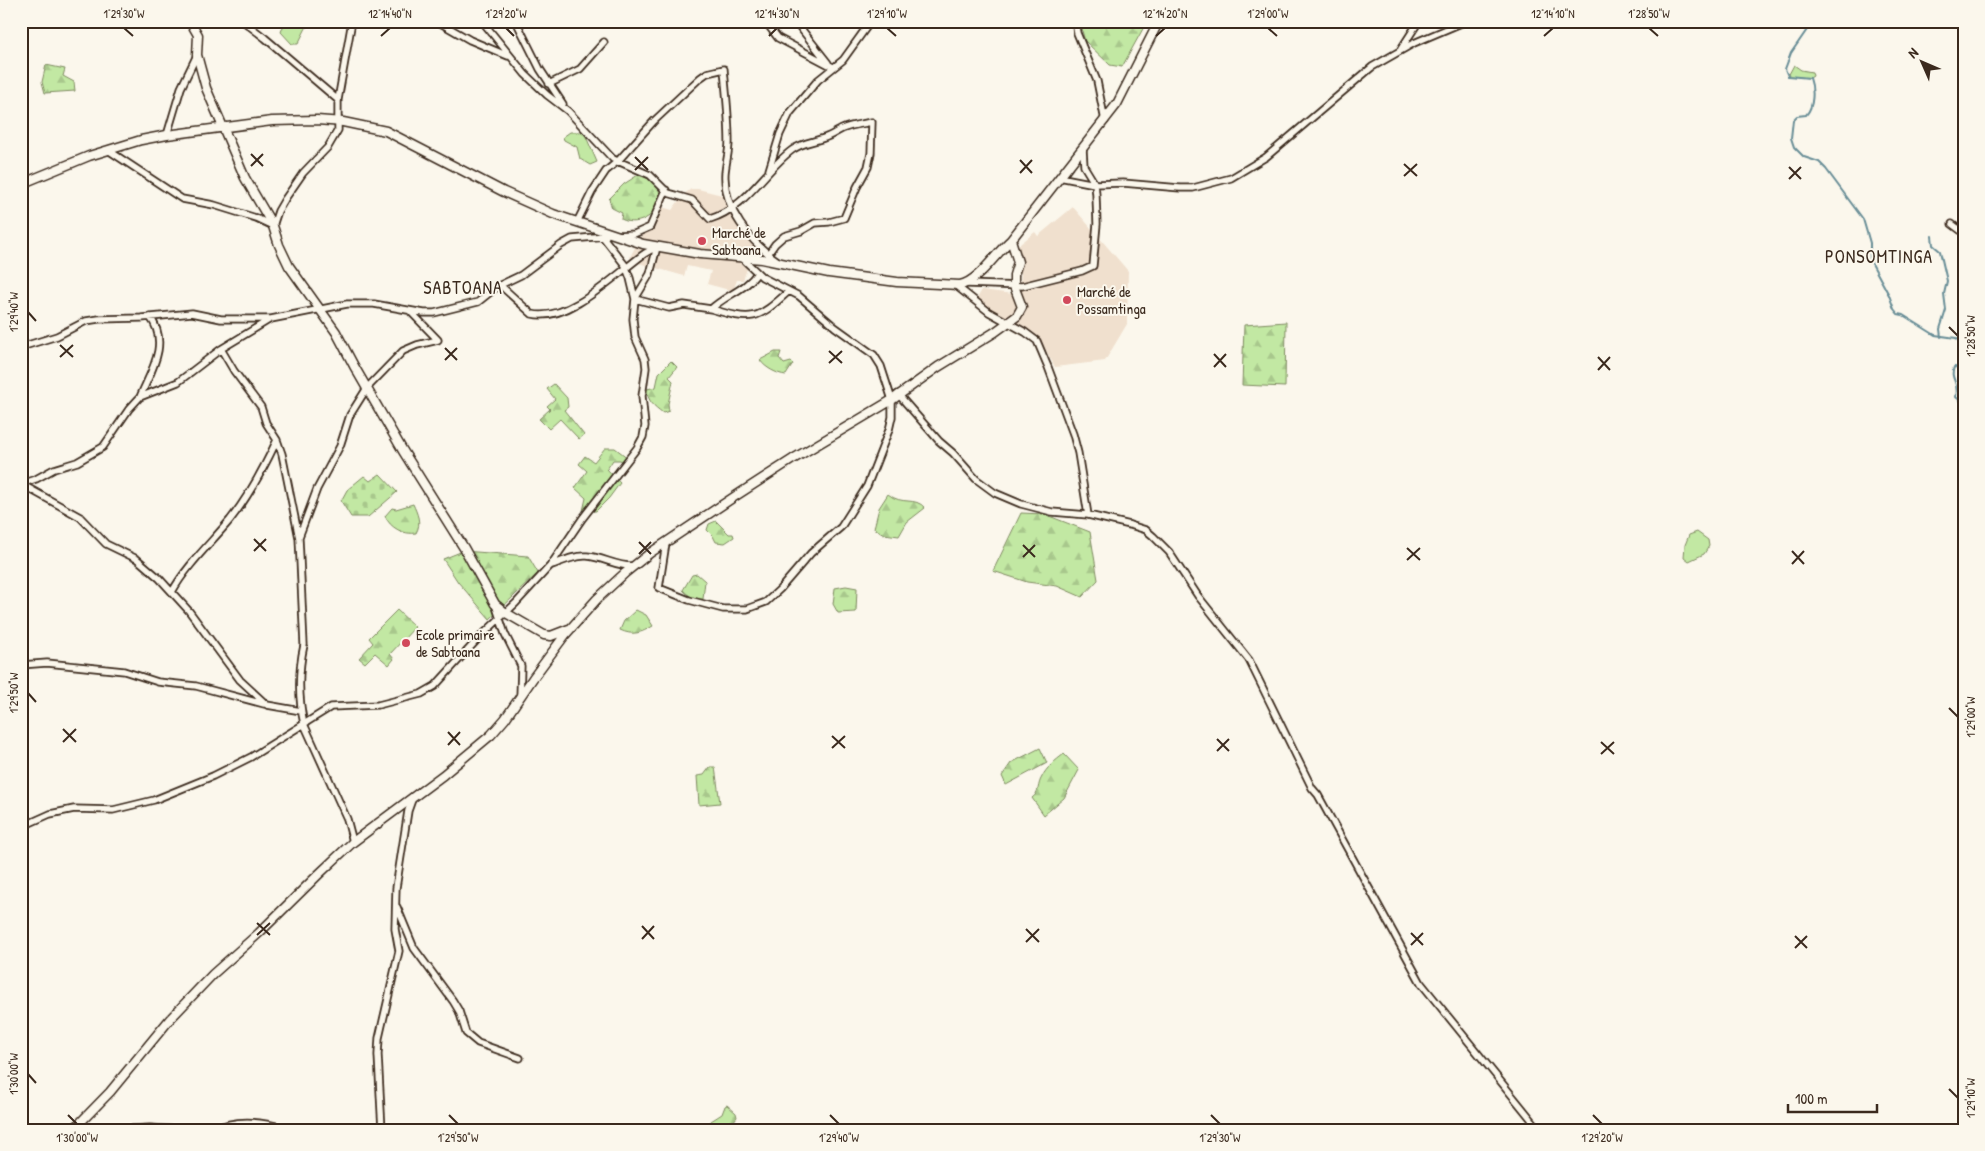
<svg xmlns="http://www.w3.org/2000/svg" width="1985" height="1151" font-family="'Patrick Hand',sans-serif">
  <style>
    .built { fill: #f0e0ce }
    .grass { fill: #c2e8a3; stroke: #7e8960 }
    .forest { fill: url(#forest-firs); stroke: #7e8960 }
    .cemetery { fill: url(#cemetery-stones); stroke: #7e8960 }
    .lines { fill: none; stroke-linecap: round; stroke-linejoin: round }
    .stream { stroke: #688d96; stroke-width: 2 }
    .street-casing { stroke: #3b2a1e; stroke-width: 9 }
    .secondary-casing { stroke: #3b2a1e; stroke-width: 11 }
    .street { stroke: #fbf7ec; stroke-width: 5.5 }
    .secondary { stroke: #fbf7ec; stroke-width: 8 }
    .ticks { fill: none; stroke: #3b2a1e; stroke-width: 2 }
    .poi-dot { fill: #d1495b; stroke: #fbf7ec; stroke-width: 2 }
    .labels { text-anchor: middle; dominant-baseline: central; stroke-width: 4; stroke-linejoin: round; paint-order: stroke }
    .poi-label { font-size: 15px; fill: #3b2a1e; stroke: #fbf7ec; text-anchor: start }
    .quarter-label { font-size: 18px; letter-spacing: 1px; fill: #3b2a1e; stroke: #fbf7ec }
    .neatline { fill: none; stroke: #3b2a1e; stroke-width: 2 }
    .ticks-label { font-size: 12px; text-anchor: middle; fill: #3b2a1e }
  </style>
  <defs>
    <pattern id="forest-firs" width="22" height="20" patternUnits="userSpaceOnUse" patternTransform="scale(1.25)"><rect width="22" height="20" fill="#c2e8a3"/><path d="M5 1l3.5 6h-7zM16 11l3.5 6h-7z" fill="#a8c78c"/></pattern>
    <pattern id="cemetery-stones" width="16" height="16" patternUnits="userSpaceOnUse" patternTransform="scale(1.25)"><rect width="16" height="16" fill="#c2e8a3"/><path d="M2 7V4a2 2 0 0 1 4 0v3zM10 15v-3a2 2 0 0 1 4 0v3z" fill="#a8c78c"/></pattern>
  </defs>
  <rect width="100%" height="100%" fill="#fbf7ec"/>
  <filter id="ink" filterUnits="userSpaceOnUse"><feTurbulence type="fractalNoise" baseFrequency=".02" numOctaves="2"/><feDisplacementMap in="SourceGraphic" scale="10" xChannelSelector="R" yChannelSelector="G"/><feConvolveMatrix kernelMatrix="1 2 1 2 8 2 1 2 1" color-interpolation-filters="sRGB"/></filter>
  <g filter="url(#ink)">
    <path class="built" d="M 691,189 L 698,189 L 730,197 L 739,218 L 757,241 L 743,280 L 737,280 L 733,291 L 707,284 L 711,271 L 687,266 L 684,276 L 635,262 L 630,257 L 644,230 L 654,228 L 662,207 L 672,210 L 683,195 Z
      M 1073,207 L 1128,271 L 1127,324 L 1105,361 L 1055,367 L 1041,341 L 976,300 L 982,290 L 1020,295 L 1021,268 L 1020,260 L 1015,248 L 1035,232 L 1038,236 Z"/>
    <path class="grass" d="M 288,21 L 304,21 L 307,26 L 298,44 L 292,44 L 281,32 L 285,22 Z
      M 570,132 L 584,132 L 597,162 L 590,165 L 580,159 L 577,147 L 564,140 L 563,137 Z
      M 1697,532 L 1708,540 L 1709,546 L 1704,554 L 1689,561 L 1684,557 L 1685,545 L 1689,535 Z"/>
    <path class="forest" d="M 1079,21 L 1139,21 L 1145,25 L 1122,67 L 1110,65 L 1085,41 Z
      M 46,65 L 65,69 L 63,76 L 74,82 L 75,91 L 45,93 L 42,82 Z
      M 1794,65 L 1801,70 L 1812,72 L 1813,76 L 1810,78 L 1788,76 Z
      M 638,175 C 683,186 650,234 621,219 L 622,213 L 612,208 L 609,199 L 624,184 Z
      M 1286,322 L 1285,387 L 1242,385 L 1244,325 Z
      M 775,352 L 781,352 L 779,358 L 784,364 L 791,362 L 793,364 L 786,375 C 777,374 765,368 760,360 Z
      M 671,361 L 677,367 L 669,377 L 673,381 L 668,404 L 669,411 L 663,413 C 654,406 647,401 647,389 L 656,387 L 659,373 Z
      M 554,384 L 567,398 L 568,407 L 564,410 L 584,435 L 579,439 L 560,419 L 549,429 L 539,419 L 550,409 L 547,406 L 555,399 L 547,389 Z
      M 605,448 L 615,448 L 628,458 L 624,462 L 620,460 L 613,460 L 607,469 L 620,483 L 609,498 L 596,511 L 583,511 L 586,498 L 575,488 L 587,471 L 579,464 L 585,456 L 594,462 Z
      M 888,494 C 902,506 915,496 925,508 L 907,522 L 899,536 L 884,534 L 874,528 L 879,508 Z
      M 413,504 C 417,513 422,523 416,533 C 404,535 390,528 385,516 L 392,508 L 396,509 Z
      M 1021,513 L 1044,514 L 1090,532 L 1098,580 L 1082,597 L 1057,586 L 1027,582 L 993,571 Z
      M 716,521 L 729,534 L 733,534 L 734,537 L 725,543 L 716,542 L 713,536 L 707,530 L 709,524 Z
      M 463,551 L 528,556 L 538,573 L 490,619 L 458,582 L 443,559 Z
      M 697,574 L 705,581 L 703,599 C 694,600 689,596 683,590 L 692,575 Z
      M 846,586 L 857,588 L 856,612 L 838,613 L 833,604 L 835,588 Z
      M 397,610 L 415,627 L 390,654 L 394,659 L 389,665 L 375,653 L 365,663 L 359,658 L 373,643 L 369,638 Z
      M 636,610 L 646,615 L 653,626 C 641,633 633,636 620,630 L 624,621 Z
      M 1040,748 L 1047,763 L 1006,785 L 1002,776 L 1011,763 Z
      M 1064,754 L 1079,770 L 1064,798 L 1044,815 L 1032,798 C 1040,792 1037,785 1042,777 C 1046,768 1056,760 1064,754 Z
      M 710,767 L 715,767 L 720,803 L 699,805 L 697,776 L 704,775 Z
      M 727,1105 L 736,1113 L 737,1117 L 733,1122 L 734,1130 L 706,1130 L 711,1121 L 722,1114 L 725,1106 Z"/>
    <path class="cemetery" d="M 380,474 L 397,492 L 368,517 L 351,517 L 341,501 L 347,490 L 364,476 L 370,481 Z"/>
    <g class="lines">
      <path class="stream" d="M 1813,21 L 1791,53 L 1785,69 L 1788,76 L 1810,78 C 1814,89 1814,107 1806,115 L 1797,116 L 1793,120 L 1791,138 L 1794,147 L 1804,157 L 1819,162 L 1826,169 L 1863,219 L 1870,243 L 1870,260 L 1889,295 L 1894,309 L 1898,314 L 1903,315 L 1935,335 L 1956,338 L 1964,344
        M 1932,236 L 1933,245 L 1940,251 L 1947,281 L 1944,294 L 1946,310 L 1940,329 L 1941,337
        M 1964,368 L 1954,367 C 1949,380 1960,381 1956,397 L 1964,404"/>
      <defs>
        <path id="street" d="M 243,21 L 265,38 L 338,100
          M 437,21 L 470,40 L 508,56
          M 482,21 L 525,74 L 547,95 L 568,111 L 613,159 L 650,175 L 668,193 L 692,200 L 710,219 C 746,208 764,171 792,150 C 803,142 813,142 824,138 C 831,136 836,132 842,129 C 851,125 862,124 872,122 L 871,153 L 868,167 L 857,187 L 844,218 L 829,222 L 815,223 L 801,231 L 784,236 L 775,244 L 768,254
          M 516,21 L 540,69 L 563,104
          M 765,21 L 778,38 L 833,67
          M 795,21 L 828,63
          M 1075,21 L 1077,33 L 1097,81 L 1105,121
          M 1401,49 L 1419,21
          M 549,84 L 580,69 L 604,42
          M 167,135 L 181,88 L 197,55
          M 108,150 L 182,199 L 214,205 L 256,218 L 273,226 L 278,211 L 285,199 L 303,173 L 328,147 L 338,130 L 338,100 L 352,21
          M 769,170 L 780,134 L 790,113 L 818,80 L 843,60 L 871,21
          M 1059,177 L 1095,184 L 1123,183 L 1180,188 L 1193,188 L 1231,178 L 1266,157 L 1372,67 L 1414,43 L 1466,21
          M 577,222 L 592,192 L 606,171 L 618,161 L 654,121 L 700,78 L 707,73 L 724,69 C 726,93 729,118 729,142 C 729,152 726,162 725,173 C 723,209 750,242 778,261
          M 1952,224 L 1964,233
          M 618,235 L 634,234 L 650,227 L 666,190
          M 657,247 L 650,274 L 635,299 L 669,308 L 684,305 L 711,309 C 724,296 747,289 757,273
          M 967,284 L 1022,286 L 1082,271 L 1093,266 L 1097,224 L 1096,195 L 1095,184 L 1084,166 L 1083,149
          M 500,285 L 532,314 C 569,323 616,274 644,254 C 648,251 653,249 657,247
          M 955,285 L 989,312 L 1025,332 L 1037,341 L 1048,367 L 1073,434 L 1078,453 L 1088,515
          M 711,309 C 753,321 756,321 789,291
          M 21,347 L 57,336 L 86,321 L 99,319 L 141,318 L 192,313 L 221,319 L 271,319 L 347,304 L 374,304 L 424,313 L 434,313 L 478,302 L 498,286 L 521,275 L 561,245 L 572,239 L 606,236
          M 221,349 L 234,371 L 261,407 L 266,423 L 277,440 L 282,454 L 299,538 L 304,645 C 298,672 298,697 304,724 L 347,819 L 353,842
          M 898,394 L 939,441 L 953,453 L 976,479 L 995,493 L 1021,504 L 1052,512 L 1088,515 L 1130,525 L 1146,530 L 1153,536 L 1169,552 L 1198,596 L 1249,660 L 1312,788 L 1318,795 L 1421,983 L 1540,1130
          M 140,397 C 151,371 170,343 150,317
          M 21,484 L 80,517 L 106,544 L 137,559 L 159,578 L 189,611 L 240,680 L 267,705 L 301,711
          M 21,484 L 36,479 L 54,469 L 77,462 L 103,447 L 129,409 L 140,397 L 178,382 L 221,349 L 269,320
          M 299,537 L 317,489 L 340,446 L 350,415 L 367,388 L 403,351 L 417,345 L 438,340 L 410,311
          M 666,543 L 659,588 L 689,600 L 723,609 L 747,609 L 766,602 L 780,589 L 811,553 L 841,527 L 867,486 L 889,430 L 892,417 L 892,400 L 881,366 L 874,355 L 835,327 L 799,296 L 762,277 L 741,257
          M 552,565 C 563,561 575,555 587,556 C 603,557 617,567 634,566
          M 172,592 C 187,565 210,544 230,520 C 249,496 264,468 277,440
          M 495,604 L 505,634 L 521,666 L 520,696
          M 21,665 L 47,663 L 124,671 L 158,682 L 196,686 L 264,704
          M 21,827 L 50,814 L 74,809 L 113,810 L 154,800 L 213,776 L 251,757 L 331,707 L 378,705 L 421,694 L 435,686 L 477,640 L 516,603 L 550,566 L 582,519 L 637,448 L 643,437 L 645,426 L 642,396 L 646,368 L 645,359 L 635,337 L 633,319 L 635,299 L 630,278 L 625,265 L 603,237
          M 397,907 L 414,948 L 453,1001 L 459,1011 L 466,1033 L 478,1043 L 520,1058
          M 109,1130 L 150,1128 L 181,1130
          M 213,1130 C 239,1117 266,1123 293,1130
          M 382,1130 L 378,1055 L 379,1038 L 399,951 L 395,929 L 396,888 L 408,811 L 413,797"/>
        <path id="secondary" d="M 190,21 L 198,35 L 197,55 L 206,88 L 245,178 L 273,226 L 279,245 L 289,266 L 336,332 L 354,366 L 403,451 L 464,548 L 495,604 L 506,613 L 544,635 L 551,636 L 569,629
          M 21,184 L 89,156 L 141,140 L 167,135 L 272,121 L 317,120 L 343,122 L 386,131 L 504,192 L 553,214 L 643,244 L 700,254 L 762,259 L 829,273 L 897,282 L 960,285 C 978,282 996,253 1011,240 L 1117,104 L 1159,21
          M 73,1130 L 110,1092 L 170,1019 L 213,974 L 259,933 L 319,874 L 353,842 L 443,775 L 491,735 L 505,719 L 533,678 L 565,635 L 597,599 L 625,573 L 650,553 L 734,497 L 793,459 L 892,400 L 938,367 L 995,332 L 1017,316 L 1022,307 L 1014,286 L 1014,275 L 1018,262 L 1011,240"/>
      </defs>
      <use href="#street" class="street-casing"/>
      <use href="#secondary" class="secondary-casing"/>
      <use href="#street" class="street"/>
      <use href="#secondary" class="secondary"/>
    </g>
  </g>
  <path class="ticks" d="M 124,28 L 133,36M 506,28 L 514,36M 887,28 L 896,36M 1268,28 L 1277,36M 1649,28 L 1658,36M 381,36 L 390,28M 769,36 L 777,28M 1156,36 L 1165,28M 1544,36 L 1553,28M 251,154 L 263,166M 635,157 L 648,170M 1020,160 L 1032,173M 1404,164 L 1417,176M 251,166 L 263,154M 1789,167 L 1801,179M 635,170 L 648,157M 1020,173 L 1032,160M 1404,176 L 1417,164M 1789,179 L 1801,167M 28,312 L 36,321M 1949,327 L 1958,336M 60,345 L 73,357M 445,348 L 457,360M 829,351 L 842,363M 1214,354 L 1226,367M 60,357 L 73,345M 1598,357 L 1610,370M 445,360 L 457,348M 829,363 L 842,351M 1214,367 L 1226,354M 1598,370 L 1610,357M 254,539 L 266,551M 639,542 L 651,554M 1023,545 L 1035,557M 1407,548 L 1420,560M 254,551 L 266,539M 1792,551 L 1804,564M 639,554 L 651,542M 1023,557 L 1035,545M 1407,560 L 1420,548M 1792,564 L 1804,551M 28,693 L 36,702M 1949,708 L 1958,717M 63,729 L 76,742M 448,732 L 460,745M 832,736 L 845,748M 1217,739 L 1229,751M 63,742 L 76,729M 1601,742 L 1614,754M 448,745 L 460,732M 832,748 L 845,736M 1217,751 L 1229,739M 1601,754 L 1614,742M 257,923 L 270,935M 642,926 L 654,939M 1026,929 L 1039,942M 1411,933 L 1423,945M 257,935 L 270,923M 1795,936 L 1807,948M 642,939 L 654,926M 1026,942 L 1039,929M 1411,945 L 1423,933M 1795,948 L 1807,936M 28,1074 L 36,1083M 1949,1089 L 1958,1098M 68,1115 L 77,1124M 449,1115 L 458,1124M 830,1115 L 839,1124M 1211,1115 L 1220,1124M 1593,1115 L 1602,1124"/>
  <g class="poi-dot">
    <circle cx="702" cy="241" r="5"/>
    <circle cx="1067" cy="300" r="5"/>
    <circle cx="406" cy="643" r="5"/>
  </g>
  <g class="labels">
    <g class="poi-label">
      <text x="712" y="232">Marché de<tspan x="712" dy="17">Sabtoana</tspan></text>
      <text x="1077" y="291">Marché de<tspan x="1077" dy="17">Possamtinga</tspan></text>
      <text x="416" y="634">Ecole primaire<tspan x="416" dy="17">de Sabtoana</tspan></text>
    </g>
    <g class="quarter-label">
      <text x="1879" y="256">PONSOMTINGA</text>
      <text x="463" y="287">SABTOANA</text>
    </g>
  </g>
  <rect width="1985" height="1151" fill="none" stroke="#fbf7ec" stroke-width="55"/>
  <g transform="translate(1922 62) rotate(315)" stroke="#fbf7ec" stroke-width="4" paint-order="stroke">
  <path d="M0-4L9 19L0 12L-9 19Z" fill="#3b2a1e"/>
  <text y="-8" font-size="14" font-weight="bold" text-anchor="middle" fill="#3b2a1e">N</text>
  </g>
  <path d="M1788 1104v8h89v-8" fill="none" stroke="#3b2a1e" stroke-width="2.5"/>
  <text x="1795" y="1104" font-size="15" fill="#3b2a1e" stroke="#fbf7ec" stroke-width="4" paint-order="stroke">100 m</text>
  <rect x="28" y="28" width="1930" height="1096" class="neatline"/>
  <g class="ticks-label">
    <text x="124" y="18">1°29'30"W</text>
    <text x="390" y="18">12°14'40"N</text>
    <text x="506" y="18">1°29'20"W</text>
    <text x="777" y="18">12°14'30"N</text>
    <text x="887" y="18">1°29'10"W</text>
    <text x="1165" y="18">12°14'20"N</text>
    <text x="1268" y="18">1°29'00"W</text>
    <text x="1553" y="18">12°14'10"N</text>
    <text x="1649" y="18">1°28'50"W</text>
    <text transform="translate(14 312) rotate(-90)" y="4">1°29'40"W</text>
    <text transform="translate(1971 336) rotate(-90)" y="4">1°28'50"W</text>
    <text transform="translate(14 693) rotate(-90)" y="4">1°29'50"W</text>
    <text transform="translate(1971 717) rotate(-90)" y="4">1°29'00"W</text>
    <text transform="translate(14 1074) rotate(-90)" y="4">1°30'00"W</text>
    <text transform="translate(1971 1098) rotate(-90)" y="4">1°29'10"W</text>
    <text x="77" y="1142">1°30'00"W</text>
    <text x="458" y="1142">1°29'50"W</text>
    <text x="839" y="1142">1°29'40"W</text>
    <text x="1220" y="1142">1°29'30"W</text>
    <text x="1602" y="1142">1°29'20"W</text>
  </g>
</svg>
